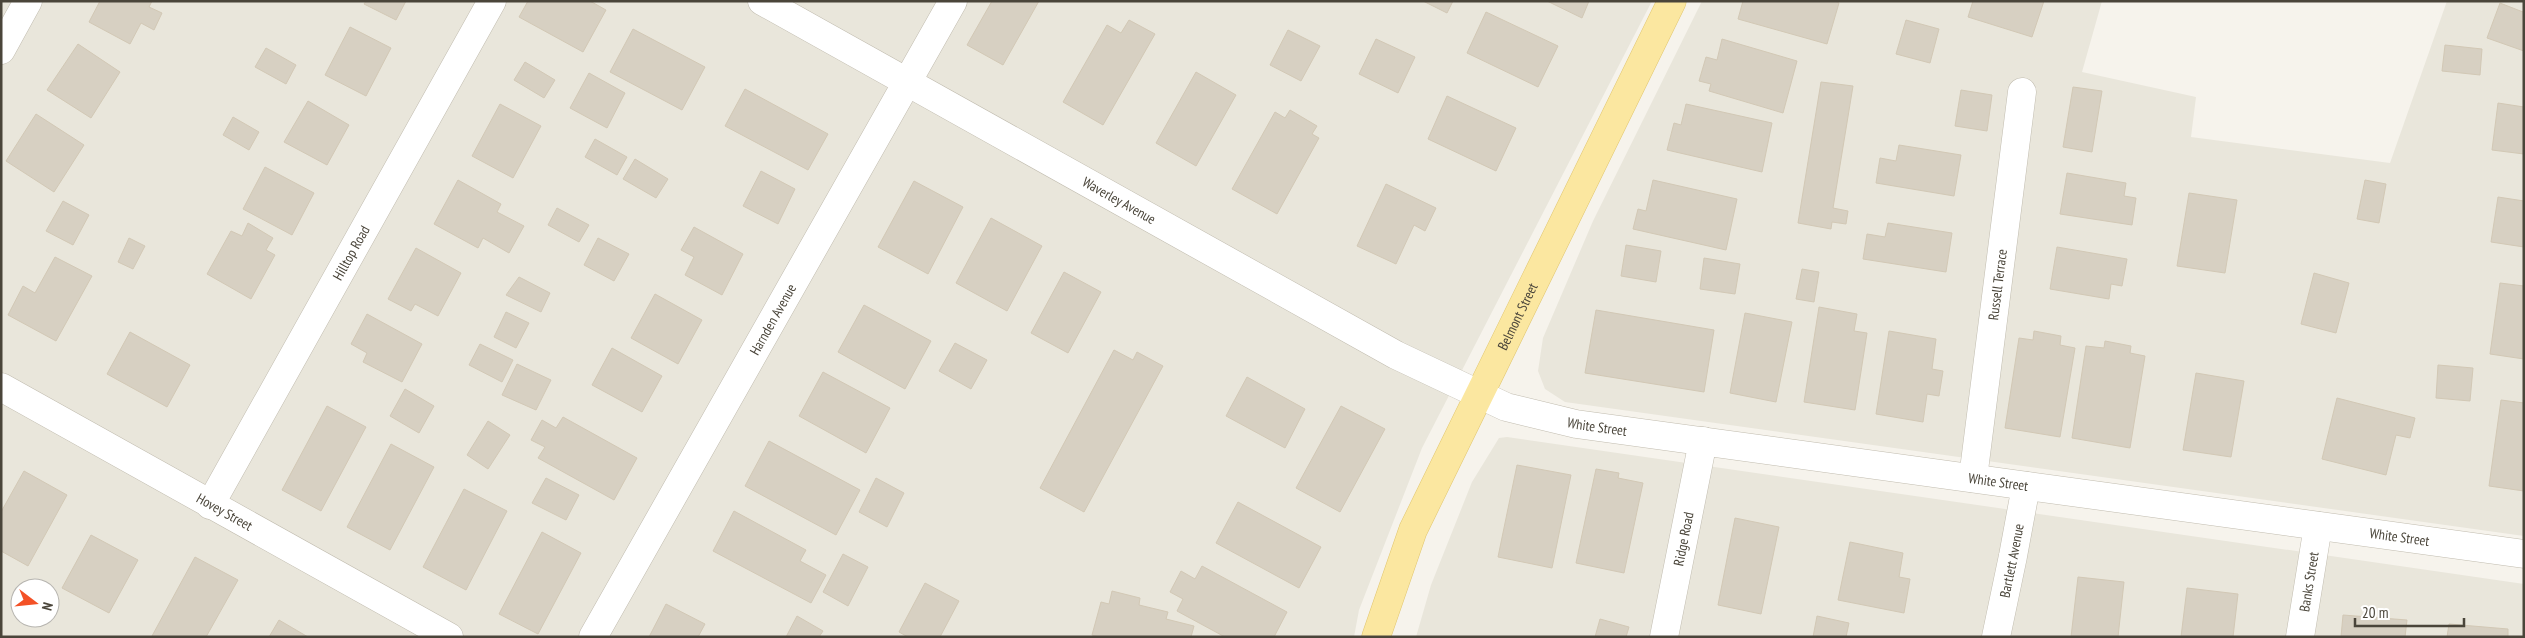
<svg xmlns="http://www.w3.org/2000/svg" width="2525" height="638" font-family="'PT Sans Narrow',sans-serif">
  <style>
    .residential { fill: #e9e6db; fill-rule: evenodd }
    .building { fill: #d7d0c2; stroke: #d2c8b5 }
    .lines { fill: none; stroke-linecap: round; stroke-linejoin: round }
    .minor-casing { stroke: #c1bcaf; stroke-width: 29 }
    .major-casing { stroke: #e1c66f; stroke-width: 29 }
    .minor { stroke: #fff; stroke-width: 28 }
    .major { stroke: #fbe7a0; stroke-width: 28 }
    .labels { text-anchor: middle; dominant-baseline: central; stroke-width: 4; stroke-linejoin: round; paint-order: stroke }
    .street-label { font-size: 14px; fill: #4a453a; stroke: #fff }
  </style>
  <rect width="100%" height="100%" fill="#f6f3ec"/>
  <path class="residential" d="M 1,1 L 1652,1 L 1422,448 L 1359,610 L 1354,637 L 1,637 ZM 20,588 L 50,588 L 50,618 L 20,618 Z
    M 1702,1 L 2102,1 L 2082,72 L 2196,97 L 2191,137 L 2390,163 L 2447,1 L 2524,1 L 2524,536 L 1565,402 L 1545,389 L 1538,371 L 1543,338 L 1593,221 Z
    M 1507,437 L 2524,584 L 2524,637 L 1416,637 L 1431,585 L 1472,482 L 1499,438 Z"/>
  <path class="building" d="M 100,1 L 152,1 L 149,7 L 162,13 L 154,30 L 141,23 L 130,44 L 89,22 Z
    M 366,1 L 406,1 L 396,20 L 364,4 Z
    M 528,1 L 590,1 L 606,10 L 583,52 L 519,17 Z
    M 992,1 L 1039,1 L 1003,65 L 967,45 Z
    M 1423,1 L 1453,1 L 1447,13 Z
    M 1547,1 L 1589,1 L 1582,18 Z
    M 1743,1 L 1835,1 L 1839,3 L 1827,44 L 1738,19 Z
    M 1973,1 L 2044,1 L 2032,37 L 1968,17 Z
    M 2500,3 L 2523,12 L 2524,10 L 2524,51 L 2487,38 Z
    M 1486,12 L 1558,46 L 1538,87 L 1467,53 Z
    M 1129,20 L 1155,34 L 1103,125 L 1063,102 L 1107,25 L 1121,33 Z
    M 1906,20 L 1939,29 L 1930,63 L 1896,54 Z
    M 350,27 L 391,48 L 366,96 L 325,75 Z
    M 633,29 L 705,67 L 682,110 L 610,72 Z
    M 1288,30 L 1320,46 L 1301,81 L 1270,65 Z
    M 1376,39 L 1415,57 L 1398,93 L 1359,74 Z
    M 1722,39 L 1797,61 L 1783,113 L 1709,91 L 1711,84 L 1699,81 L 1706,57 L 1717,60 Z
    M 78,44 L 120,72 L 91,118 L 47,90 Z
    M 2445,45 L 2482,49 L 2480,75 L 2442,71 Z
    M 266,48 L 296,65 L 286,84 L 255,67 Z
    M 525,62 L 555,80 L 544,98 L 514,80 Z
    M 1196,72 L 1236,95 L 1196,166 L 1156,143 Z
    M 589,73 L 625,93 L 607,128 L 570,108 Z
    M 1821,82 L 1853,86 L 1833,208 L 1848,211 L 1846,224 L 1832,222 L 1831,229 L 1798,223 Z
    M 2073,87 L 2102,91 L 2092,152 L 2063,147 Z
    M 745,89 L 828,134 L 808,170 L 725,126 Z
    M 1961,90 L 1992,95 L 1987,131 L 1955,126 Z
    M 1447,96 L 1516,128 L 1496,171 L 1428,139 Z
    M 308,101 L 349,125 L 327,165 L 284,142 Z
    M 2498,103 L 2524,107 L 2524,154 L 2492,150 Z
    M 500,104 L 541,126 L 513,178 L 472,156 Z
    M 1686,104 L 1772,123 L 1762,172 L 1667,150 L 1674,123 L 1681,125 Z
    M 1290,110 L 1317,126 L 1312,134 L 1319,138 L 1277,214 L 1232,189 L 1275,112 L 1285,118 Z
    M 36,114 L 84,145 L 54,192 L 6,161 Z
    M 233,117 L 259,132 L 249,150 L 223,135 Z
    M 595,139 L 627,157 L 617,175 L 585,157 Z
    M 1899,145 L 1961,155 L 1954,196 L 1876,183 L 1880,158 L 1896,161 Z
    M 635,159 L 668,179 L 656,198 L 623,179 Z
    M 265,167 L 314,193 L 292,235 L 243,209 Z
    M 761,171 L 795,189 L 778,224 L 743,206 Z
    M 2067,173 L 2126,183 L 2124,196 L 2136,198 L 2132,225 L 2060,214 Z
    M 458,180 L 501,204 L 497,212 L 524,226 L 509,253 L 483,238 L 478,248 L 434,224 Z
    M 1653,180 L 1737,199 L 1726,250 L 1633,229 L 1638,209 L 1646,211 Z
    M 2365,180 L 2386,184 L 2379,223 L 2357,219 Z
    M 914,181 L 963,207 L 928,274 L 878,247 Z
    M 1386,184 L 1436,208 L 1425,231 L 1414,225 L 1396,264 L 1357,246 Z
    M 2189,193 L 2237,200 L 2225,273 L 2177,266 Z
    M 2498,197 L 2524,201 L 2524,247 L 2491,242 Z
    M 63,201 L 89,215 L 73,245 L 46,231 Z
    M 557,208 L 589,225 L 579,242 L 548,225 Z
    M 991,218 L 1042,246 L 1007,311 L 956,283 Z
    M 248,223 L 273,238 L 266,250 L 275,255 L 251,299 L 207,274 L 231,231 L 242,236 Z
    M 1888,223 L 1952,233 L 1946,272 L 1863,259 L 1867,234 L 1885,237 Z
    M 694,227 L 743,254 L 722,295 L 685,275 L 694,257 L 681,250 Z
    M 129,238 L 145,246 L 133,269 L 118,262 Z
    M 598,238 L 629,254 L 614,281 L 584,265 Z
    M 1626,245 L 1661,251 L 1656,282 L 1621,276 Z
    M 2057,247 L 2127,259 L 2122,286 L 2111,284 L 2109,299 L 2050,289 Z
    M 416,248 L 461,273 L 438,316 L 415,304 L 411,311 L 388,299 Z
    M 55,257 L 92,276 L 56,341 L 8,315 L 23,286 L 35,293 Z
    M 1704,258 L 1740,264 L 1735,294 L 1700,289 Z
    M 1802,269 L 1819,272 L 1814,302 L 1796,299 Z
    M 1064,272 L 1101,292 L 1068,353 L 1031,333 Z
    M 2314,273 L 2349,283 L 2336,333 L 2301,324 Z
    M 519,277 L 550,293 L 541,312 L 506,295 Z
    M 2500,283 L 2524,286 L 2524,359 L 2490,354 Z
    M 655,294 L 702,320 L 678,364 L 631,338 Z
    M 864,305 L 931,341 L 905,389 L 838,352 Z
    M 1819,307 L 1857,314 L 1854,331 L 1867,333 L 1855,410 L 1804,402 Z
    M 1596,310 L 1714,330 L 1704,392 L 1585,373 Z
    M 506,312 L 529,323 L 516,348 L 494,337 Z
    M 1745,313 L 1792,322 L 1776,402 L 1730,393 Z
    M 367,314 L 422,344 L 402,382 L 363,362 L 367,353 L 351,344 Z
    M 1889,331 L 1936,339 L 1932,369 L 1943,371 L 1939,396 L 1927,394 L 1923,422 L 1876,414 Z
    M 2034,331 L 2061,336 L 2060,345 L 2075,348 L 2060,437 L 2005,428 L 2019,338 L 2033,340 Z
    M 130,332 L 190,365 L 167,407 L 107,374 Z
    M 2105,341 L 2131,346 L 2130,353 L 2145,356 L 2130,448 L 2072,438 L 2086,346 L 2104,348 Z
    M 955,343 L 987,360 L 971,389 L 939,371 Z
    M 480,344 L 513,360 L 502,382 L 469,365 Z
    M 612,348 L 662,376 L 642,412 L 592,385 Z
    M 1114,350 L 1133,360 L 1137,352 L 1163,366 L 1084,512 L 1040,488 Z
    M 517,364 L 551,380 L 536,410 L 502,395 Z
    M 2438,365 L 2473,368 L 2470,401 L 2436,398 Z
    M 823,372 L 890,408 L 866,453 L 799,416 Z
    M 2196,373 L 2244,381 L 2231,457 L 2183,450 Z
    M 1247,377 L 1305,409 L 1285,448 L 1226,416 Z
    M 405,389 L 434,406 L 419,433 L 390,416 Z
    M 2337,398 L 2415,418 L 2410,438 L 2396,435 L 2386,475 L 2322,459 Z
    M 2501,400 L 2524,403 L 2524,491 L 2489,486 Z
    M 327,406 L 366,427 L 321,511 L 282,490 Z
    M 1341,406 L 1385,429 L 1340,512 L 1296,488 Z
    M 563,417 L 637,458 L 614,500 L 538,458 L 545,447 L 531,440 L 542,420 L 556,428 Z
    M 488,421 L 510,435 L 488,469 L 467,455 Z
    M 769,441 L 860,490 L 836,535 L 745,486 Z
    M 391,444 L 434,467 L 390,550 L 347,527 Z
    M 1517,465 L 1571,475 L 1552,568 L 1498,557 Z
    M 1596,469 L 1619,473 L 1618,478 L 1643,483 L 1624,573 L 1576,563 Z
    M 24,471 L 67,495 L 28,566 L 1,551 L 1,512 Z
    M 546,478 L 579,495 L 566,520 L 532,503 Z
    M 876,478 L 904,493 L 887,527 L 859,512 Z
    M 464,489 L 507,511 L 466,590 L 423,567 Z
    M 1238,502 L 1321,547 L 1299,588 L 1216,543 Z
    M 734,511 L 806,550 L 800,561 L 826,575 L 811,603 L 713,551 Z
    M 1735,518 L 1779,527 L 1761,614 L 1718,605 Z
    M 542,532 L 581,553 L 538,634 L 499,614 Z
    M 91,535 L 138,560 L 109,613 L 62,588 Z
    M 1850,542 L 1903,553 L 1899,577 L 1910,579 L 1904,613 L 1838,600 Z
    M 843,554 L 868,567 L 848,606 L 823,592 Z
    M 195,557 L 238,580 L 206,637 L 154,637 L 152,636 Z
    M 1202,566 L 1287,612 L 1274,637 L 1225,637 L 1177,611 L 1183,599 L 1170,592 L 1181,571 L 1195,579 Z
    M 2078,577 L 2124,582 L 2118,637 L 2071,637 Z
    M 925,583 L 959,601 L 940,637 L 908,637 L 899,632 Z
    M 2187,588 L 2238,594 L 2233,637 L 2181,637 Z
    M 1112,591 L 1140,598 L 1139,605 L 1168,612 L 1166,619 L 1194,626 L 1191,637 L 1099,637 L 1092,635 L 1101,602 L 1109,604 Z
    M 666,604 L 705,624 L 698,637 L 649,637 Z
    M 2343,615 L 2407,620 L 2405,637 L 2341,637 Z
    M 797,616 L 823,631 L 819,637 L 786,637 Z
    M 1817,616 L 1849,623 L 1846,637 L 1813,637 Z
    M 1600,619 L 1629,627 L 1626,637 L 1595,637 Z
    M 279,620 L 308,637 L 269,637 Z
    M 2449,624 L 2508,629 L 2508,637 L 2447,637 Z"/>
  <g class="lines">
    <defs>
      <g id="minor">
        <path id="s1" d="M 762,1 L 1396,355 L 1506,407 L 1576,424 L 2524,554"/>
        <path d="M 1,50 L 28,1"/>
        <path id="s2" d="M 1,387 L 449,637"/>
        <path id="s3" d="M 1973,478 L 2022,92"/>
        <path id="s4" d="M 210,505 L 492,1"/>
        <path id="s5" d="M 593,637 L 953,1"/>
        <path id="s6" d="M 1664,637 L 1703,441"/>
        <path id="s7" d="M 1996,637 L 2013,556 L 2026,486"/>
        <path id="s8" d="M 2300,637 L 2318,526"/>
      </g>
      <g id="major">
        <path id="s9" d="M 1376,637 L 1413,530 L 1672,1"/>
      </g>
    </defs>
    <use href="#minor" class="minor-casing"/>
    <use href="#major" class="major-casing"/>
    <use href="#minor" class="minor"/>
    <use href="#major" class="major"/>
  </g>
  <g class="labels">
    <g class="street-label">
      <text stroke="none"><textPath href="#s1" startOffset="409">Waverley Avenue</textPath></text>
      <text stroke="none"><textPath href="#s4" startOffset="289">Hilltop Road</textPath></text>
      <text stroke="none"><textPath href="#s3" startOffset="195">Russell Terrace</textPath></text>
      <text stroke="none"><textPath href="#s9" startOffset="351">Belmont Street</textPath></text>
      <text stroke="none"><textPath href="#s5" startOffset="365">Harnden Avenue</textPath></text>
      <text stroke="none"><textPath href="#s1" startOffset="941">White Street</textPath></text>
      <text stroke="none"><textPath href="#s1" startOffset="1346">White Street</textPath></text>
      <text stroke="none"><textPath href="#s2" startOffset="256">Hovey Street</textPath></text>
      <text stroke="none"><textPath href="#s1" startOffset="1751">White Street</textPath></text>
      <text stroke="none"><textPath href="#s6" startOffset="100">Ridge Road</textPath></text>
      <text stroke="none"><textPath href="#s7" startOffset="78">Bartlett Avenue</textPath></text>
      <text stroke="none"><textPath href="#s8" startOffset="56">Banks Street</textPath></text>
    </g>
  </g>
  <rect width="2525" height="638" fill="none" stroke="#4a453a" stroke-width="5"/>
  <g transform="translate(35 603) rotate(106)"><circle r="24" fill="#ffffff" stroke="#b7b5b0"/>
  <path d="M0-4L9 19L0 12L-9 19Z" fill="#f35126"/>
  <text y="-8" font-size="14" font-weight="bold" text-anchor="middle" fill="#4a453a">N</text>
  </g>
  <path d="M2355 618v8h109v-8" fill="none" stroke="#4a453a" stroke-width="2.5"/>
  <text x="2362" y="618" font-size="15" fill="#4a453a" stroke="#ffffff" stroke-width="4" paint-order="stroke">20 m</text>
</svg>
